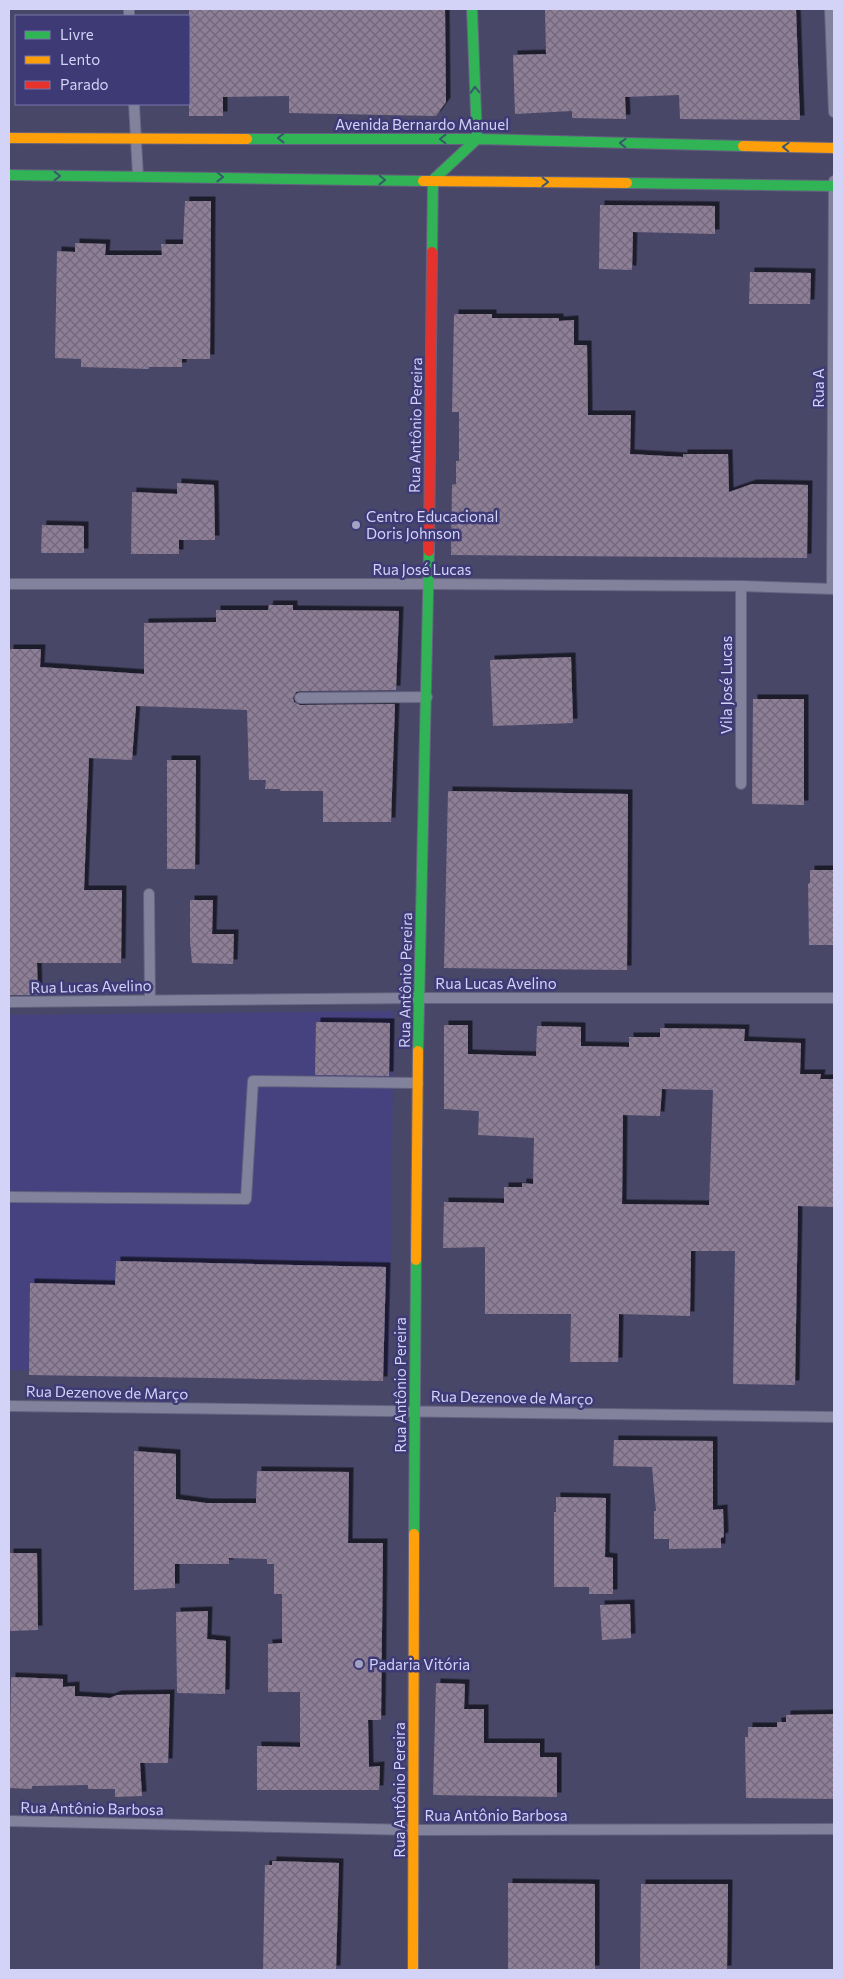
<svg xmlns="http://www.w3.org/2000/svg" width="843" height="1979" font-family="Commissioner,sans-serif">
  <style>
    .built { fill: #45427f }
    .building { fill: url(#building-cross-hatch); fill-rule: evenodd; filter: url(#shadow) }
    .lines { fill: none; stroke-linecap: round; stroke-linejoin: round }
    .lane-casing { stroke: #64637f; stroke-width: 12 }
    .street-casing { stroke: #64637f; stroke-width: 12 }
    .fast-casing { stroke: #64637f; stroke-width: 12 }
    .slow-casing { stroke: #64637f; stroke-width: 12 }
    .jam-casing { stroke: #64637f; stroke-width: 12 }
    .lane { stroke: #83829c; stroke-width: 10 }
    .street { stroke: #83829c; stroke-width: 10 }
    .fast { stroke: #30b455; stroke-width: 10 }
    .slow { stroke: #ff9f0a; stroke-width: 10 }
    .jam { stroke: #e5322d; stroke-width: 10 }
    .oneway { stroke: #3a586d }
    .poi-dot { fill: #a2a2c5; stroke: #3d3a75; stroke-width: 2 }
    .labels { text-anchor: middle; dominant-baseline: central; stroke-width: 5; stroke-linejoin: round; paint-order: stroke }
    .street-label { font-size: 15px; fill: #d2d3f7; stroke: #3d3a75 }
    .poi-label { font-size: 15px; fill: #d2d3f7; stroke: #3d3a75; text-anchor: start }
  </style>
  <defs>
    <pattern id="building-cross-hatch" width="8" height="8" patternUnits="userSpaceOnUse" patternTransform="scale(1.25)"><rect width="8" height="8" fill="#8e7e96"/><path d="M0 0l8 8M0 8l8-8" fill="none" stroke="#72687b"/></pattern>
    <filter id="shadow"><feDropShadow dx="4.5" dy="-4.5" stdDeviation="0" flood-color="#0009"/></filter>
  </defs>
  <rect width="100%" height="100%" fill="#494768"/>
  <path class="built" d="M 394,1011 L 389,1374 L 9,1370 L 9,1015 Z"/>
  <path class="building" d="M 189,9 L 445,9 L 446,102 L 436,116 L 289,113 L 289,96 L 223,97 L 223,116 L 189,116 Z
    M 545,9 L 796,9 L 800,120 L 680,119 L 679,95 L 625,97 L 626,119 L 572,118 L 572,111 L 515,114 L 513,55 L 546,54 Z
    M 185,201 L 211,201 L 210,359 L 182,359 L 182,367 L 149,367 L 149,369 L 81,367 L 81,359 L 55,358 L 57,251 L 75,252 L 75,243 L 106,244 L 105,255 L 162,255 L 161,244 L 183,244 Z
    M 600,205 L 715,206 L 715,234 L 633,232 L 632,270 L 599,269 Z
    M 750,272 L 811,273 L 810,304 L 749,304 Z
    M 454,314 L 492,314 L 492,318 L 559,318 L 559,321 L 574,320 L 574,345 L 587,345 L 588,415 L 631,415 L 630,454 L 683,457 L 683,454 L 728,454 L 729,492 L 752,484 L 808,485 L 807,558 L 451,555 L 452,485 L 456,484 L 456,461 L 459,461 L 459,412 L 452,412 Z
    M 177,483 L 214,485 L 215,540 L 179,540 L 179,554 L 131,554 L 132,492 L 177,494 Z
    M 42,525 L 84,526 L 84,553 L 41,553 Z
    M 269,605 L 293,605 L 293,610 L 399,611 L 396,690 L 300,691 L 296,692 L 293,698 L 294,702 L 300,705 L 395,704 L 391,822 L 323,822 L 323,791 L 280,791 L 280,789 L 265,789 L 266,780 L 249,780 L 247,710 L 136,706 L 132,760 L 89,758 L 84,890 L 122,890 L 121,963 L 37,963 L 38,995 L 9,995 L 9,649 L 41,649 L 40,667 L 144,674 L 144,623 L 216,622 L 216,610 L 268,610 Z
    M 571,657 L 573,723 L 493,726 L 490,660 Z
    M 753,699 L 804,699 L 804,805 L 752,804 Z
    M 167,760 L 196,760 L 195,869 L 167,869 Z
    M 448,791 L 628,794 L 627,970 L 444,968 Z
    M 810,870 L 834,870 L 834,945 L 809,945 L 808,884 L 810,883 Z
    M 190,900 L 213,900 L 212,934 L 234,934 L 233,964 L 192,963 L 190,941 Z
    M 316,1022 L 390,1023 L 389,1076 L 315,1075 Z
    M 444,1025 L 468,1025 L 468,1054 L 536,1056 L 537,1026 L 581,1027 L 581,1046 L 629,1047 L 629,1037 L 660,1037 L 660,1028 L 745,1029 L 744,1041 L 801,1043 L 800,1074 L 821,1074 L 820,1079 L 834,1079 L 834,1207 L 798,1206 L 795,1385 L 733,1384 L 735,1251 L 691,1251 L 690,1316 L 619,1314 L 618,1362 L 570,1362 L 571,1314 L 485,1314 L 485,1247 L 443,1248 L 444,1202 L 504,1203 L 504,1187 L 522,1187 L 522,1183 L 533,1184 L 534,1138 L 478,1135 L 479,1111 L 444,1109 ZM 662,1089 L 713,1090 L 709,1205 L 622,1204 L 623,1115 L 660,1116 Z
    M 116,1261 L 386,1267 L 383,1381 L 29,1375 L 30,1283 L 115,1285 Z
    M 614,1440 L 713,1441 L 713,1510 L 723,1509 L 724,1537 L 721,1538 L 721,1548 L 669,1549 L 669,1539 L 654,1539 L 654,1511 L 656,1511 L 652,1467 L 613,1466 Z
    M 134,1451 L 176,1454 L 176,1499 L 206,1503 L 256,1503 L 257,1471 L 349,1472 L 348,1543 L 383,1543 L 381,1720 L 368,1720 L 369,1767 L 380,1766 L 379,1790 L 257,1790 L 257,1746 L 300,1747 L 300,1692 L 268,1692 L 268,1644 L 282,1643 L 282,1594 L 274,1594 L 274,1564 L 267,1564 L 267,1559 L 229,1558 L 229,1564 L 175,1564 L 175,1588 L 134,1590 Z
    M 556,1497 L 606,1498 L 605,1557 L 613,1558 L 613,1594 L 589,1594 L 589,1587 L 554,1587 L 554,1512 L 556,1512 Z
    M 9,1553 L 37,1553 L 38,1630 L 9,1631 Z
    M 630,1604 L 631,1638 L 602,1640 L 600,1605 Z
    M 208,1611 L 207,1639 L 226,1641 L 225,1694 L 177,1693 L 176,1612 Z
    M 11,1677 L 63,1679 L 63,1687 L 75,1686 L 75,1696 L 110,1698 L 117,1695 L 170,1694 L 168,1763 L 140,1763 L 142,1796 L 115,1797 L 115,1789 L 88,1789 L 88,1785 L 32,1786 L 32,1789 L 9,1788 Z
    M 436,1683 L 465,1684 L 464,1709 L 484,1709 L 484,1743 L 540,1743 L 540,1757 L 557,1757 L 557,1797 L 433,1795 Z
    M 834,1714 L 834,1799 L 746,1798 L 745,1737 L 748,1737 L 748,1727 L 777,1727 L 777,1722 L 786,1722 L 786,1715 Z
    M 272,1861 L 339,1863 L 336,1970 L 263,1970 L 265,1865 L 272,1865 Z
    M 508,1883 L 595,1884 L 595,1970 L 508,1970 Z
    M 641,1884 L 728,1884 L 727,1970 L 640,1970 Z"/>
  <g class="lines">
    <defs>
      <path id="lane" d="M 9,1197 L 246,1199 L 253,1081 L 418,1083"/>
      <path id="street" d="M 129,9 L 129,16
        M 830,9 L 834,112
        M 134,104 L 138,176
        M 9,584 L 428,584 L 741,586 L 834,589
        M 741,586 L 741,784
        M 832,589 L 834,181
        M 300,698 L 427,697
        M 149,894 L 150,1000
        M 9,1002 L 419,998 L 834,998
        M 9,1406 L 834,1417
        M 9,1821 L 414,1830 L 834,1829"/>
      <path id="fast" d="M 247,139 L 477,139 L 743,146
        M 9,175 L 423,181
        M 627,183 L 834,186
        M 432,252 L 433,180 L 477,139 L 472,9
        M 418,1051 L 429,551
        M 414,1534 L 416,1260"/>
      <path id="slow" d="M 9,138 L 247,139
        M 743,146 L 834,148
        M 423,181 L 627,183
        M 416,1260 L 418,1051
        M 413,1970 L 414,1534"/>
      <path id="jam" d="M 429,551 L 432,252"/>
    </defs>
    <use href="#lane" class="lane-casing"/>
    <use href="#street" class="street-casing"/>
    <use href="#fast" class="fast-casing"/>
    <use href="#slow" class="slow-casing"/>
    <use href="#jam" class="jam-casing"/>
    <use href="#lane" class="lane"/>
    <use href="#street" class="street"/>
    <use href="#fast" class="fast"/>
    <use href="#slow" class="slow"/>
    <use href="#jam" class="jam"/>
  </g>
  <defs><path id="oneway-chevron" d="M-2-3.5L2.5 0L-2 3.5" fill="none" stroke-width="1.6" stroke-linecap="round" stroke-linejoin="round" transform="scale(1.25)"/></defs>
  <g class="oneway">
    <use href="#oneway-chevron" transform="translate(475 90) rotate(-92)"/>
    <use href="#oneway-chevron" transform="translate(281 138) rotate(-180)"/>
    <use href="#oneway-chevron" transform="translate(443 139) rotate(180)"/>
    <use href="#oneway-chevron" transform="translate(623 143) rotate(-178)"/>
    <use href="#oneway-chevron" transform="translate(786 147) rotate(-178)"/>
    <use href="#oneway-chevron" transform="translate(57 176)"/>
    <use href="#oneway-chevron" transform="translate(220 177) rotate(1)"/>
    <use href="#oneway-chevron" transform="translate(382 180) rotate(1)"/>
    <use href="#oneway-chevron" transform="translate(545 182) rotate(1)"/>
  </g>
  <g class="poi-dot">
    <circle cx="356" cy="525" r="5"/>
    <circle cx="359" cy="1664" r="5"/>
  </g>
  <g class="labels">
    <g class="street-label">
      <text x="422" y="124">Avenida Bernardo Manuel</text>
      <text transform="translate(818 388) rotate(-90)">Rua A</text>
      <text transform="translate(415 425) rotate(-89)">Rua Antônio Pereira</text>
      <text x="422" y="569">Rua José Lucas</text>
      <text transform="translate(726 685) rotate(-90)">Vila José Lucas</text>
      <text transform="translate(405 980) rotate(-89)">Rua Antônio Pereira</text>
      <text x="496" y="983">Rua Lucas Avelino</text>
      <text transform="translate(91 986) rotate(-1)">Rua Lucas Avelino</text>
      <text transform="translate(400 1385) rotate(-90)">Rua Antônio Pereira</text>
      <text transform="translate(107 1392) rotate(1)">Rua Dezenove de Março</text>
      <text transform="translate(512 1397) rotate(1)">Rua Dezenove de Março</text>
      <text transform="translate(399 1790) rotate(-90)">Rua Antônio Pereira</text>
      <text transform="translate(92 1808) rotate(1)">Rua Antônio Barbosa</text>
      <text x="496" y="1815">Rua Antônio Barbosa</text>
    </g>
    <g class="poi-label">
      <text x="366" y="516">Centro Educacional<tspan x="366" dy="17">Doris Johnson</tspan></text>
      <text x="369" y="1664">Padaria Vitória</text>
    </g>
  </g>
  <rect width="843" height="1979" fill="none" stroke="#d2d3f7" stroke-width="20"/>
  <rect x="15" y="15" width="175" height="90" fill="#3d3a75" stroke="#7977a9"/>
  <rect x="25" y="31" width="25" height="8" fill="#30b455" stroke="#7977a9"/>
  <text x="60" y="40" font-size="15" fill="#d2d3f7">Livre</text>
  <rect x="25" y="56" width="25" height="8" fill="#ff9f0a" stroke="#7977a9"/>
  <text x="60" y="65" font-size="15" fill="#d2d3f7">Lento</text>
  <rect x="25" y="81" width="25" height="8" fill="#e5322d" stroke="#7977a9"/>
  <text x="60" y="90" font-size="15" fill="#d2d3f7">Parado</text>
</svg>
